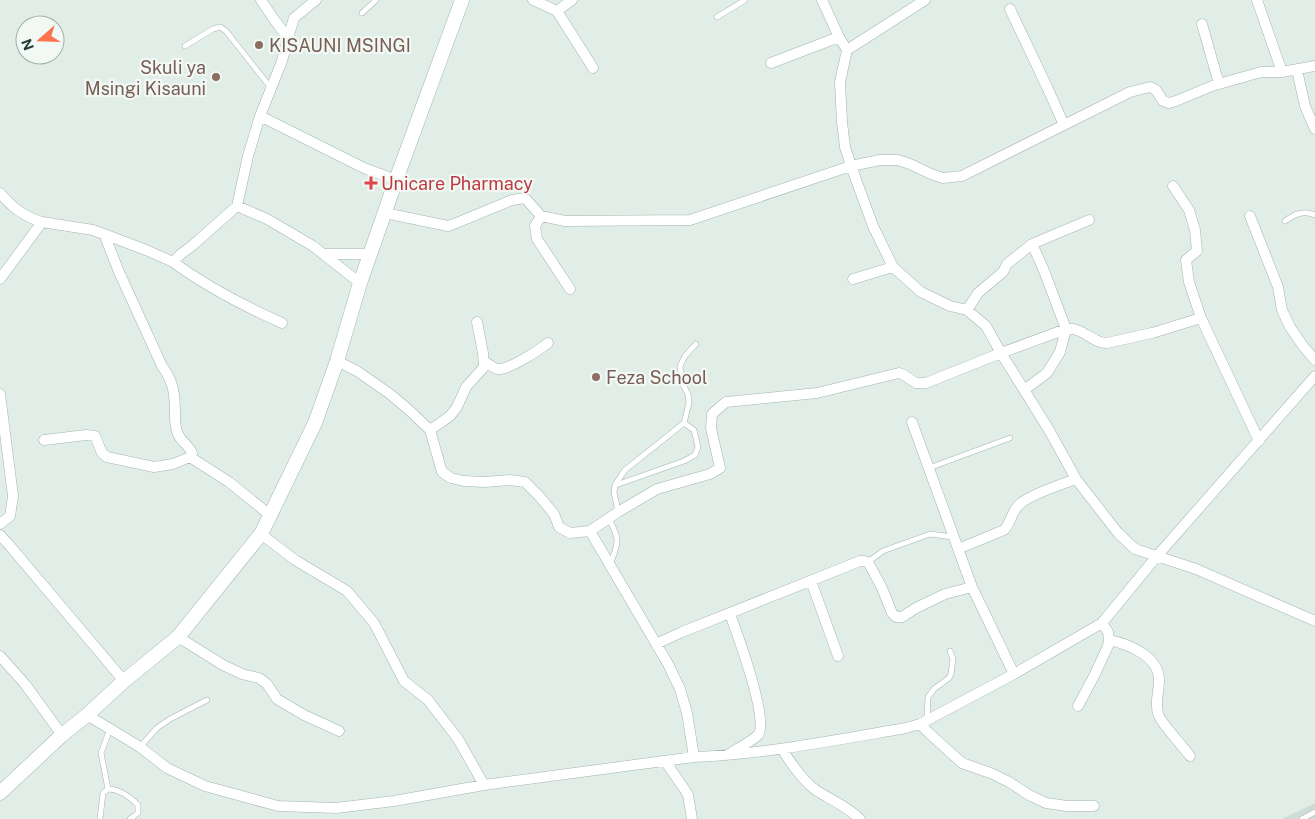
<svg xmlns="http://www.w3.org/2000/svg" width="1315" height="819" font-family="'Public Sans',sans-serif">
  <style>
    .built { fill: #cfddd6 }
    .lines { fill: none; stroke-linecap: round; stroke-linejoin: round }
    .lane-casing { stroke: #a3b5ae; stroke-width: 6 }
    .street-casing { stroke: #a3b5ae; stroke-width: 11 }
    .secondary-casing { stroke: #9eb9af; stroke-width: 15 }
    .lane { stroke: #fff; stroke-width: 5 }
    .street { stroke: #fff; stroke-width: 10 }
    .secondary { stroke: #fff; stroke-width: 14 }
    .education-dot { fill: #8d6e63; stroke: #f2f9f5; stroke-width: 2 }
    .health-dot { fill: #e0444e; stroke: #f2f9f5; stroke-width: 2 }
    .labels { text-anchor: middle; dominant-baseline: central; stroke-width: 4.5; stroke-linejoin: round; paint-order: stroke }
    .education-label { font-size: 18px; fill: #785e54; stroke: #f2f9f5; text-anchor: start }
    .health-label { font-size: 18px; fill: #be3a42; stroke: #f2f9f5; text-anchor: start }
  </style>
  <rect width="100%" height="100%" fill="#e1ede7"/>
  <path class="built" d="M 1315,803 L 1315,819 L 1282,819 Z"/>
  <g class="lines">
    <defs>
      <path id="lane" d="M 362,13 L 376,0
        M 717,17 L 745,0
        M 185,46 L 213,29 L 220,27 L 226,31 L 271,88
        M 1285,221 C 1295,214 1303,210 1315,215
        M 929,468 L 1010,438
        M 616,485 L 684,461 L 695,455 L 698,447 L 694,430 L 684,423
        M 618,512 L 614,492 L 615,485 L 625,470 L 684,423 L 689,403 L 688,394 L 682,383 L 680,366 L 685,356 L 696,344
        M 609,519 C 621,541 618,543 610,565
        M 868,562 L 883,551 L 930,534 L 953,537
        M 927,720 L 928,697 L 934,689 L 949,678 L 951,674 L 953,659 L 950,651
        M 140,747 L 157,728 L 170,719 L 207,700
        M 108,789 L 101,753 L 110,729
        M 100,819 L 103,793 L 108,789 C 119,789 131,798 138,805 L 138,813 L 130,819
        M 1302,819 L 1315,812"/>
      <path id="street" d="M 261,0 L 273,18 L 288,38 L 282,61 L 260,116 L 364,168 L 396,180
        M 533,0 L 557,11 L 572,0
        M 822,0 L 839,37 L 847,50 L 840,82 L 842,122 L 845,147 L 851,166 L 873,226 L 893,267 L 921,292 L 950,306 L 967,310 L 986,326 L 1001,353 L 1049,430 L 1076,479 L 1118,533 L 1135,549 L 1196,569 L 1315,621
        M 1257,0 L 1282,72
        M 1010,9 L 1047,87 L 1064,125
        M 557,11 L 593,68
        M 1202,24 L 1219,84
        M 288,38 L 294,18 L 316,0
        M 847,50 L 925,0
        M 771,63 L 839,37
        M 1297,70 L 1305,106 L 1315,129
        M 1173,186 L 1189,210 L 1195,230 L 1197,251 L 1186,260 L 1189,282 L 1201,318
        M 0,193 C 13,208 23,216 42,222 L 0,279
        M 237,206 L 248,156 L 260,116
        M 385,213 L 448,226 L 454,224 L 512,200 L 525,198 L 541,216 L 565,221 L 690,220 L 851,166 L 880,160 L 898,160 L 910,164 L 931,174 L 943,178 L 962,176 L 1130,92 L 1150,87 L 1156,90 L 1163,101 L 1169,103 L 1176,101 L 1212,86 L 1261,72 L 1282,72 L 1315,66
        M 541,216 L 535,226 L 537,239 L 570,289
        M 1250,216 L 1278,287 L 1282,310 L 1290,327 L 1303,346 L 1315,360
        M 42,222 L 93,230 L 146,250 L 173,262 L 181,254 L 193,245 L 237,206 L 267,219 L 313,246 L 360,283
        M 323,254 L 370,254
        M 173,262 C 207,287 244,306 282,323
        M 853,279 L 893,267
        M 967,310 L 978,293 L 1003,272 L 1007,264 L 1032,244 L 1089,220
        M 337,361 L 357,371 L 390,394 L 409,410 L 430,430 L 442,472 L 451,478 L 464,481 L 484,482 L 510,480 L 525,482 L 540,497 L 554,514 L 559,527 L 570,533 L 590,531
        M 484,361 C 488,364 493,368 498,369 C 509,370 539,350 548,343
        M 1024,390 L 1047,373 L 1060,352 L 1066,329 L 1043,268 L 1032,244
        M 0,394 L 13,496 L 10,516 L 0,524
        M 912,422 L 972,587 L 1014,674
        M 430,430 L 450,416 L 457,407 L 466,387 L 484,367 L 483,353 L 477,322
        M 44,440 L 86,435 L 95,436 L 102,453 L 107,457 L 154,467 L 173,464 L 190,457 L 192,453 C 189,445 181,442 178,434 C 175,428 175,421 175,415 C 175,395 174,382 162,366 L 119,272 L 104,234
        M 190,457 L 229,482 L 270,515
        M 261,534 L 295,560 L 347,591 L 374,623 L 404,681 L 428,700 L 458,739 L 484,785
        M 0,535 L 10,546 L 124,681
        M 958,549 L 1004,530 C 1011,523 1011,511 1021,503 C 1034,493 1060,485 1076,479
        M 811,581 L 838,656
        M 178,637 L 223,665 L 242,674 L 259,678 L 267,684 L 277,699 L 304,715 L 339,731
        M 1109,640 C 1129,644 1160,657 1159,681 C 1159,692 1154,705 1159,716 C 1161,721 1165,725 1168,729 C 1175,738 1183,747 1190,756
        M 656,644 L 682,632 L 860,561 L 864,561 L 868,562 L 882,588 L 892,613 L 896,617 L 902,617 L 916,608 L 945,594 L 972,587
        M 0,656 L 25,684 L 62,735
        M 1078,706 L 1094,676 L 1108,646 L 1109,640 L 1108,632 L 1102,623
        M 87,715 L 140,747 L 167,768 L 205,786 L 278,806 L 336,808 L 394,801 L 484,785 L 694,757 C 765,754 836,740 906,728 L 920,724 L 1014,674 L 1102,623 L 1157,556 L 1315,376
        M 920,724 L 930,734 L 962,763 L 993,774 L 1009,782 L 1029,795 L 1046,803 L 1067,806 L 1094,806
        M 782,749 C 790,762 804,782 817,791 C 832,800 848,807 860,819
        M 729,754 C 735,750 754,740 758,735 C 770,722 737,633 730,614
        M 694,757 L 687,713 L 680,689 L 668,664 L 590,531 L 618,512 L 657,489 L 710,474 L 720,468 L 711,428 L 712,414 L 726,402 L 817,393 L 899,373 L 904,375 L 916,383 L 926,383 L 1001,353 L 1066,329 C 1084,327 1091,343 1107,343 L 1152,333 L 1201,318 L 1259,441
        M 665,761 L 685,790 L 688,795 L 692,819"/>
      <path id="secondary" d="M 0,793 L 62,735 L 87,715 L 124,681 L 178,637 L 261,534 L 315,423 L 337,361 L 360,283 L 396,180 L 462,0"/>
    </defs>
    <use href="#lane" class="lane-casing"/>
    <use href="#street" class="street-casing"/>
    <use href="#secondary" class="secondary-casing"/>
    <use href="#lane" class="lane"/>
    <use href="#street" class="street"/>
    <use href="#secondary" class="secondary"/>
  </g>
  <g class="education-dot">
    <circle cx="259" cy="45" r="5"/>
    <circle cx="216" cy="77" r="5"/>
    <circle cx="596" cy="377" r="5"/>
  </g>
  <path class="health-dot" d="M368.5 175.5h5v5h5v5h-5v5h-5v-5h-5v-5h5z"/>
  <g class="labels">
    <g class="education-label">
      <text x="269" y="45">KISAUNI MSINGI</text>
      <text x="206" y="67" text-anchor="end">Skuli ya<tspan x="206" dy="21">Msingi Kisauni</tspan></text>
      <text x="606" y="377">Feza School</text>
    </g>
    <g class="health-label">
      <text x="381" y="183">Unicare Pharmacy</text>
    </g>
  </g>
  <g transform="translate(40 40) rotate(250)"><circle r="24" fill="#f2f9f5" stroke="#9eafa8"/>
  <path d="M0-4L9 19L0 12L-9 19Z" fill="#fc734f"/>
  <text y="-8" font-size="14" font-weight="bold" text-anchor="middle" fill="#203f35">N</text>
  </g>
</svg>
